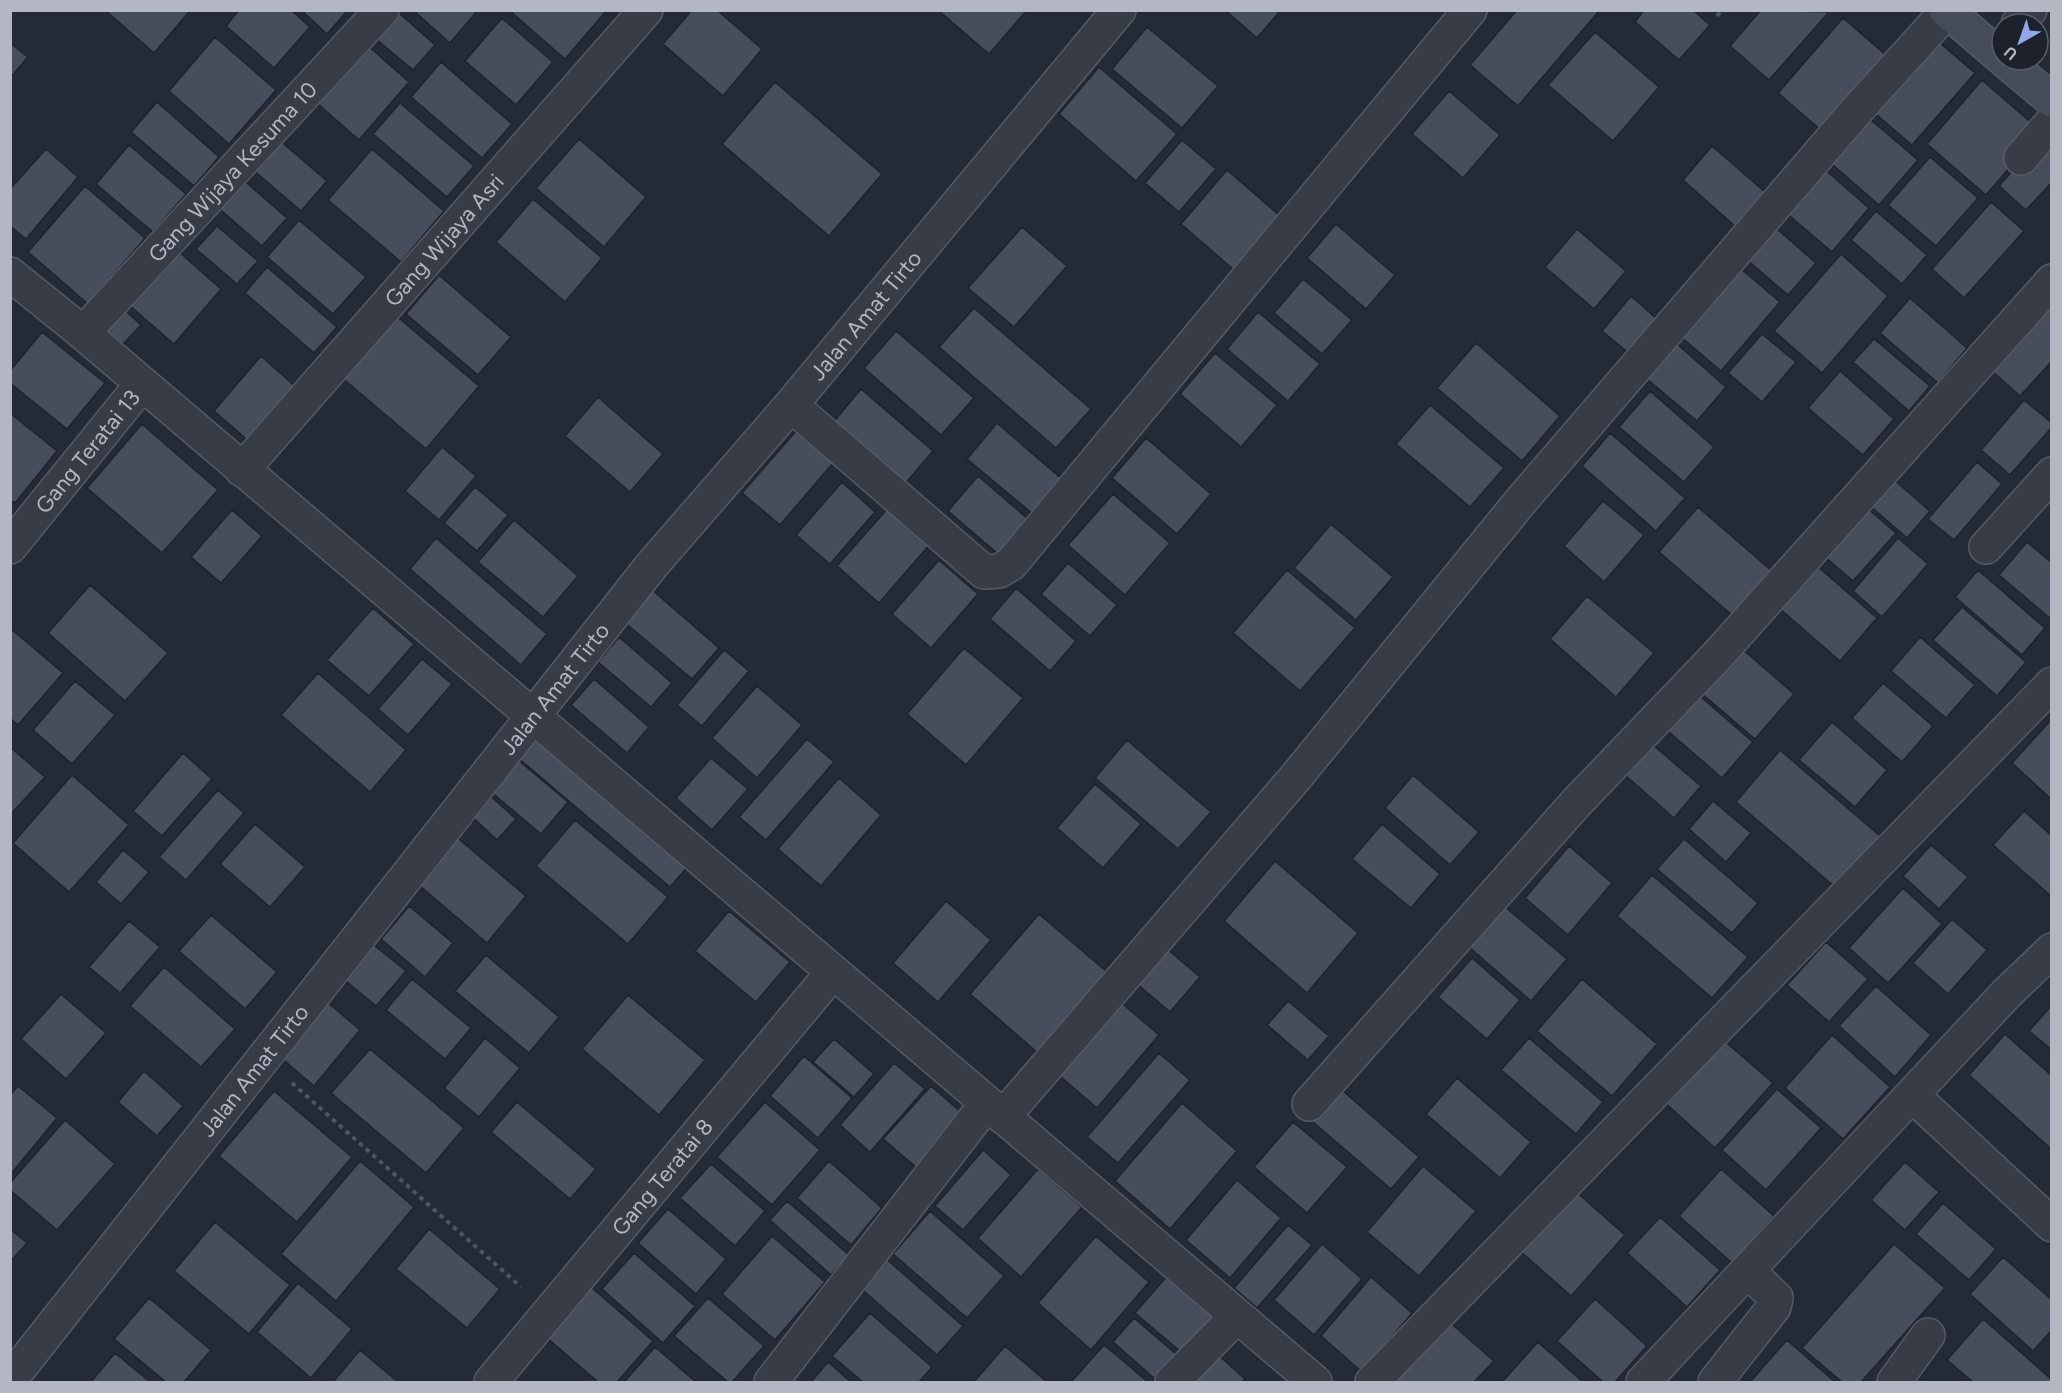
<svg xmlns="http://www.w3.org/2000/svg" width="2062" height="1393" font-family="Figtree,sans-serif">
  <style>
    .building { fill: #464d5b; stroke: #1f232e; stroke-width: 1.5 }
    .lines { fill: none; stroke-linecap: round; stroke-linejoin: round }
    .minor-casing { stroke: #555a65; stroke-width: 36 }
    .secondary-casing { stroke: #555a65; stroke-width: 36 }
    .path { stroke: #4a585c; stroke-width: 4; stroke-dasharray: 4.5 4.5; stroke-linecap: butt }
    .minor { stroke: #373c47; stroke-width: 33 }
    .secondary { stroke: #464b5a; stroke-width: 33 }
    .labels { text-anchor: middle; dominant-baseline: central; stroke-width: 5; stroke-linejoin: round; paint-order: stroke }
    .street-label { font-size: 22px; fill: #b2b7c3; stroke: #1d212c }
  </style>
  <rect width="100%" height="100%" fill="#242a36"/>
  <path class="building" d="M 105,10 L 187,10 L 189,12 L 154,53 Z
    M 239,10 L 291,10 L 310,27 L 274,68 L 226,26 Z
    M 301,10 L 348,10 L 327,34 Z
    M 413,10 L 478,10 L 450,43 Z
    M 509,10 L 607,10 L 565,59 Z
    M 692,10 L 717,10 L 762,49 L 723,96 L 663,44 Z
    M 938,10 L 1027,10 L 989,54 Z
    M 1225,10 L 1281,10 L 1257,38 Z
    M 1517,10 L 1599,11 L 1518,106 L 1470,65 Z
    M 1644,10 L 1693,10 L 1710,25 L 1679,60 L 1635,22 Z
    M 1761,10 L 1829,12 L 1769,80 L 1730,46 Z
    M 399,13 L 435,45 L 413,70 L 376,39 Z
    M 502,18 L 553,62 L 516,105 L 465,61 Z
    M 1843,18 L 1895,63 L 1830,138 L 1778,93 Z
    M 1147,27 L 1218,86 L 1182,128 L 1112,69 Z
    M 1595,32 L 1659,87 L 1613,141 L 1548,85 Z
    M 215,37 L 276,90 L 229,144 L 169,91 Z
    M 1933,37 L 1975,73 L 1912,145 L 1871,110 Z
    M 10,43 L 28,57 L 10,78 Z
    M 368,46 L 409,82 L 359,140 L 318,104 Z
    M 441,62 L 512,124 L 482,158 L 411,97 Z
    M 1099,67 L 1177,134 L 1136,181 L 1059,114 Z
    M 1982,80 L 2041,131 L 1986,195 L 1927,144 Z
    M 775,82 L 882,174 L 829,236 L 722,144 Z
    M 1449,91 L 1500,135 L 1463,178 L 1412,134 Z
    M 157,102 L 219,157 L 194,186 L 131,132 Z
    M 400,103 L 474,166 L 447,197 L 373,134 Z
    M 1864,114 L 1918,160 L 1879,205 L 1826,159 Z
    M 2052,127 L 2052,182 L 2026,210 L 1999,186 Z
    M 278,139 L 327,181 L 301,211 L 252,169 Z
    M 579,139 L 646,197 L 604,247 L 536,188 Z
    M 1182,140 L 1216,169 L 1179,212 L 1145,183 Z
    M 129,145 L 186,194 L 153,232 L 96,184 Z
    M 1712,146 L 1765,192 L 1736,227 L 1683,180 Z
    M 46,149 L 78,177 L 26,239 L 10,226 L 10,189 Z
    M 372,149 L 444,211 L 401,262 L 328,200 Z
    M 1930,157 L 1978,198 L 1936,246 L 1888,205 Z
    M 1823,168 L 1869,208 L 1832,252 L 1785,212 Z
    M 1227,170 L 1288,223 L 1242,277 L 1181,224 Z
    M 240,177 L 287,218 L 262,246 L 215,205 Z
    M 85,186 L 145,238 L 88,304 L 28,252 Z
    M 533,199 L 602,258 L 565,302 L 496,242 Z
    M 1991,202 L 2024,231 L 1964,298 L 1932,269 Z
    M 1876,211 L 1927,255 L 1902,284 L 1851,240 Z
    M 299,220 L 366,277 L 333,314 L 267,257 Z
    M 1767,220 L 1816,263 L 1788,295 L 1739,253 Z
    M 1336,224 L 1395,275 L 1366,309 L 1307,258 Z
    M 217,226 L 258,261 L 237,284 L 196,249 Z
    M 1022,227 L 1067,266 L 1014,327 L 968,288 Z
    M 1577,229 L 1626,271 L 1594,309 L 1545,267 Z
    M 178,251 L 221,289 L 174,344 L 130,306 Z
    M 1841,254 L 1888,296 L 1822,373 L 1774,331 Z
    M 1734,263 L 1780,302 L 1721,371 L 1674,331 Z
    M 267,267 L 337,327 L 314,353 L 245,293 Z
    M 439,275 L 511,337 L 478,375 L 406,314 Z
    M 1303,279 L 1352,320 L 1322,354 L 1274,313 Z
    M 2052,286 L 2052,361 L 2020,396 L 1983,363 Z
    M 1631,296 L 1665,326 L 1636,359 L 1602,331 Z
    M 1910,298 L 1967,348 L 1938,383 L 1880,333 Z
    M 117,303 L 141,325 L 122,345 L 98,323 Z
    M 974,308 L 1091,409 L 1056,448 L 939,347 Z
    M 1258,312 L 1320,364 L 1288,401 L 1227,349 Z
    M 394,314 L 479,386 L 426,449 L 341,377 Z
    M 896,331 L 974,398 L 941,435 L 864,368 Z
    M 42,332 L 105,383 L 67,429 L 10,383 L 10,371 Z
    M 1762,334 L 1796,362 L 1762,402 L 1728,373 Z
    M 1874,339 L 1930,386 L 1909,411 L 1853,362 Z
    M 1476,343 L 1560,416 L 1522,461 L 1437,388 Z
    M 1677,344 L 1726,387 L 1697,421 L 1647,379 Z
    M 1215,353 L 1277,405 L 1241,447 L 1180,394 Z
    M 261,356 L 298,389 L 251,443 L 214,411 Z
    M 1840,371 L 1894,419 L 1863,455 L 1808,408 Z
    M 861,389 L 933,451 L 903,486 L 831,425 Z
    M 1650,391 L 1714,447 L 1684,482 L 1619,427 Z
    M 598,397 L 663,454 L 630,492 L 565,436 Z
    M 2024,400 L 2052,423 L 2052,427 L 2010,475 L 1981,450 Z
    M 1430,405 L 1504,468 L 1470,507 L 1396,444 Z
    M 10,413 L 57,451 L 15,503 L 10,500 Z
    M 997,423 L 1070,486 L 1040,520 L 967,459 Z
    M 142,424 L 218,490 L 162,553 L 87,488 Z
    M 796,431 L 833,463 L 780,525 L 742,493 Z
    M 1610,433 L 1685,498 L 1656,531 L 1582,466 Z
    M 1146,438 L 1211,494 L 1177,534 L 1112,478 Z
    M 442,447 L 476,476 L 439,520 L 405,491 Z
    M 1977,462 L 2002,484 L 1954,540 L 1928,519 Z
    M 1885,472 L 1930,511 L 1907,538 L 1862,499 Z
    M 978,476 L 1035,525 L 1005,560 L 948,511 Z
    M 842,482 L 875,512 L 830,564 L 796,535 Z
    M 475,487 L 508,515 L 477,551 L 444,523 Z
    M 1113,494 L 1170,543 L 1125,595 L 1068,545 Z
    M 1603,501 L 1644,535 L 1604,582 L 1564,546 Z
    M 1859,501 L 1896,533 L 1853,581 L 1817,550 Z
    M 889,507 L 931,543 L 879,603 L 837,566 Z
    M 1698,507 L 1772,571 L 1733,616 L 1659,552 Z
    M 232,510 L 262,536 L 221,583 L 191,557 Z
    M 514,520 L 578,576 L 543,617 L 478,562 Z
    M 1331,524 L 1393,577 L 1356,620 L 1294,568 Z
    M 436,538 L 547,634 L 521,665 L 410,569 Z
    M 1898,538 L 1928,564 L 1882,617 L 1853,591 Z
    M 2027,542 L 2052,563 L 2052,620 L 1999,575 Z
    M 1809,559 L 1877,618 L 1840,661 L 1772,602 Z
    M 939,560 L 978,594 L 931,648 L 892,614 Z
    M 1068,563 L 1117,605 L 1090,636 L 1041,594 Z
    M 1287,570 L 1355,628 L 1300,691 L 1233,633 Z
    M 1978,570 L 2045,628 L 2022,655 L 1955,597 Z
    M 90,585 L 168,653 L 125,701 L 48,633 Z
    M 1016,588 L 1076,641 L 1050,671 L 990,619 Z
    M 651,589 L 719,648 L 692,679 L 623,621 Z
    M 1587,596 L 1654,653 L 1616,697 L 1550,639 Z
    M 1962,607 L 2026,662 L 1997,696 L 1933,640 Z
    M 373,608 L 414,644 L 369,696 L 327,660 Z
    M 10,628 L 63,673 L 18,725 L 10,718 Z
    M 619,637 L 672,683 L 651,707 L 598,662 Z
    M 1920,637 L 1975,685 L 1946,718 L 1891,671 Z
    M 1733,641 L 1794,694 L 1755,739 L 1694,687 Z
    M 964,648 L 1023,698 L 966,765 L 907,714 Z
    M 724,650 L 749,671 L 702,726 L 677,705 Z
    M 422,659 L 452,684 L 408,735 L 378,709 Z
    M 318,673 L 406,750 L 370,792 L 281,715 Z
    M 594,679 L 649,727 L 627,753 L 571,705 Z
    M 75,681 L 115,715 L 72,764 L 33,730 Z
    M 1883,683 L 1933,726 L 1902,762 L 1852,718 Z
    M 757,686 L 802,725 L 757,778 L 712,738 Z
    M 1693,690 L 1753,742 L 1722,778 L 1662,726 Z
    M 2050,721 L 2052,723 L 2051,799 L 2012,763 Z
    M 1832,722 L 1887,770 L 1855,807 L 1799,760 Z
    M 537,733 L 690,864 L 670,887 L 517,757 Z
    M 807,739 L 834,762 L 766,840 L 739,817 Z
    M 1127,740 L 1211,812 L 1178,849 L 1095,778 Z
    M 1653,745 L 1701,786 L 1674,818 L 1626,776 Z
    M 10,747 L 45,777 L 10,815 Z
    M 1780,750 L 1880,836 L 1835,887 L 1736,802 Z
    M 183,753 L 212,779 L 162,836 L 133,811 Z
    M 711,758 L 748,789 L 712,830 L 676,798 Z
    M 517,759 L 568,802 L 541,834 L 490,791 Z
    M 72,775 L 129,825 L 69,892 L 13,843 Z
    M 1413,775 L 1479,832 L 1450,865 L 1385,808 Z
    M 839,778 L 881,815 L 821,886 L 778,849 Z
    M 1095,784 L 1141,824 L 1103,868 L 1057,828 Z
    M 218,790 L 244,813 L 186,880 L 159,857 Z
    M 485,791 L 516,819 L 497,840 L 467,812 Z
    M 1713,801 L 1751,833 L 1726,862 L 1689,829 Z
    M 2024,811 L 2052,836 L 2052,897 L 1993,845 Z
    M 575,820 L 668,897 L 628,944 L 536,866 Z
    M 255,824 L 305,867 L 270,907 L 220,864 Z
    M 1382,824 L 1440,874 L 1411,908 L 1352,859 Z
    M 453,834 L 526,896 L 487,943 L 414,881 Z
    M 1684,839 L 1758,903 L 1732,933 L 1657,869 Z
    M 1931,845 L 1968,877 L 1939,909 L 1903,876 Z
    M 1569,846 L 1612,883 L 1568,935 L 1525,898 Z
    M 123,850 L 149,872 L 121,904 L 96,882 Z
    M 1275,861 L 1358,933 L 1307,993 L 1224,921 Z
    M 1652,875 L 1748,957 L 1712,998 L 1617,916 Z
    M 1903,888 L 1942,924 L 1888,983 L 1849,948 Z
    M 946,901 L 991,940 L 938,1002 L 893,963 Z
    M 409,906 L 453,943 L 425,977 L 381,939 Z
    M 1504,906 L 1567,959 L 1531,1001 L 1469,947 Z
    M 729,911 L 790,962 L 756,1002 L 695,951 Z
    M 1039,914 L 1107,972 L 1038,1053 L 970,994 Z
    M 211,915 L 277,972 L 245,1009 L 179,951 Z
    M 1952,919 L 1987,950 L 1948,994 L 1913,963 Z
    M 129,921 L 160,947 L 120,993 L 89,967 Z
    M 370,942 L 406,971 L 376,1006 L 341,977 Z
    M 1159,942 L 1200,977 L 1170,1012 L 1129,977 Z
    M 1826,942 L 1868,979 L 1829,1022 L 1787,985 Z
    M 486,955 L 559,1017 L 529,1053 L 455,991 Z
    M 1472,958 L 1520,1000 L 1487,1039 L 1438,997 Z
    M 164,967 L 235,1029 L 201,1067 L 130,1006 Z
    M 412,979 L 471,1028 L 445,1059 L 386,1010 Z
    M 1582,979 L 1657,1044 L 1612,1096 L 1537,1031 Z
    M 1876,986 L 1931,1035 L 1895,1077 L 1839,1026 Z
    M 61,994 L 106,1033 L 66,1079 L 21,1039 Z
    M 628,995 L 705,1060 L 659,1115 L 582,1049 Z
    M 1117,999 L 1159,1035 L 1097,1108 L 1054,1071 Z
    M 326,1001 L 360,1030 L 314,1086 L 279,1056 Z
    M 1288,1001 L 1329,1036 L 1308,1060 L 1267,1025 Z
    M 2052,1005 L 2052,1050 L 2029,1031 Z
    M 2005,1034 L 2052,1076 L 2051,1149 L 1969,1075 Z
    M 1832,1035 L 1890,1087 L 1843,1139 L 1785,1088 Z
    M 1720,1037 L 1773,1083 L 1715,1148 L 1663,1101 Z
    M 485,1038 L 520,1068 L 479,1117 L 444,1088 Z
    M 1529,1038 L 1603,1102 L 1576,1134 L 1501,1070 Z
    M 834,1039 L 874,1074 L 854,1097 L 813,1062 Z
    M 370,1049 L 464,1128 L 426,1173 L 331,1093 Z
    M 1159,1053 L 1190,1080 L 1118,1163 L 1087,1137 Z
    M 804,1056 L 852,1098 L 818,1138 L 770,1096 Z
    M 894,1063 L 925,1089 L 870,1152 L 840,1125 Z
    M 144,1071 L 183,1106 L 157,1136 L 118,1102 Z
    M 1457,1078 L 1531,1142 L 1500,1178 L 1426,1114 Z
    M 1335,1084 L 1419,1157 L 1391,1189 L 1306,1116 Z
    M 18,1086 L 57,1118 L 10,1175 L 10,1095 Z
    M 931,1086 L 970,1120 L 923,1173 L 883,1139 Z
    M 1777,1089 L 1821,1128 L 1766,1190 L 1722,1150 Z
    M 274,1091 L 352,1157 L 297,1222 L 219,1156 Z
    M 517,1102 L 596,1169 L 570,1199 L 491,1132 Z
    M 765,1102 L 820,1150 L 772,1205 L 717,1157 Z
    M 1182,1103 L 1237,1151 L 1170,1229 L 1115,1181 Z
    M 65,1120 L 115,1164 L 57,1230 L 10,1190 L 10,1183 Z
    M 1293,1122 L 1347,1167 L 1307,1213 L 1254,1167 Z
    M 983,1150 L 1011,1175 L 963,1230 L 935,1206 Z
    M 360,1161 L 414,1207 L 336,1301 L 281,1254 Z
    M 829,1161 L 882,1208 L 851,1245 L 797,1198 Z
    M 1905,1162 L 1939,1192 L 1905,1230 L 1871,1200 Z
    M 711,1164 L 765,1211 L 735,1246 L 680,1198 Z
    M 1423,1166 L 1476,1211 L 1419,1276 L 1367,1232 Z
    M 1038,1169 L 1082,1207 L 1021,1277 L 978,1238 Z
    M 1721,1169 L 1774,1216 L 1732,1263 L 1679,1216 Z
    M 1237,1180 L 1281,1218 L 1230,1278 L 1186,1240 Z
    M 1573,1189 L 1625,1235 L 1571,1296 L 1519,1250 Z
    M 787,1201 L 849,1255 L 831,1275 L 770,1220 Z
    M 1943,1203 L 1996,1249 L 1969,1280 L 1916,1234 Z
    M 668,1209 L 726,1259 L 696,1294 L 638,1243 Z
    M 930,1211 L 1004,1276 L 967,1318 L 893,1254 Z
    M 1660,1217 L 1720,1270 L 1687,1307 L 1627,1253 Z
    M 215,1222 L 290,1285 L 249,1334 L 174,1271 Z
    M 1288,1225 L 1312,1245 L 1257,1308 L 1234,1288 Z
    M 10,1229 L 27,1243 L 10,1262 Z
    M 429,1229 L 500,1289 L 467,1328 L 396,1269 Z
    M 772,1236 L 825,1282 L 775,1340 L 722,1294 Z
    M 1096,1236 L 1149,1282 L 1091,1350 L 1038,1303 Z
    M 1322,1244 L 1362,1279 L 1314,1335 L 1274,1300 Z
    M 1894,1244 L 1945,1288 L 1861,1382 L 1842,1382 L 1802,1348 Z
    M 634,1253 L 695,1306 L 663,1343 L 602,1289 Z
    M 884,1257 L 963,1326 L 937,1355 L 858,1286 Z
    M 2003,1257 L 2052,1300 L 2052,1330 L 2033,1351 L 1970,1294 Z
    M 1174,1268 L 1226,1313 L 1187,1357 L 1135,1313 Z
    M 1371,1277 L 1412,1313 L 1362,1372 L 1321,1336 Z
    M 298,1283 L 352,1329 L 311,1378 L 257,1332 Z
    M 590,1286 L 653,1341 L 617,1382 L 598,1382 L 546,1337 Z
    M 149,1298 L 211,1350 L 184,1382 L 166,1382 L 114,1339 Z
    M 708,1298 L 764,1346 L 732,1382 L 728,1382 L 674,1336 Z
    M 1595,1299 L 1647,1346 L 1615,1382 L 1603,1382 L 1557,1341 Z
    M 870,1313 L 932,1367 L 919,1382 L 863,1382 L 832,1356 Z
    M 1134,1318 L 1176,1354 L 1154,1378 L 1113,1342 Z
    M 1445,1318 L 1494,1361 L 1474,1382 L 1387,1382 Z
    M 1983,1319 L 2052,1380 L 2052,1382 L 1973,1382 L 1947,1360 Z
    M 1787,1340 L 1835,1382 L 1750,1382 Z
    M 1538,1342 L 1583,1382 L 1502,1382 Z
    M 1104,1345 L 1148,1382 L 1071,1382 Z
    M 1005,1346 L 1047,1382 L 974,1382 Z
    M 655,1347 L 696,1382 L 624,1382 Z
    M 360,1350 L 398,1382 L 333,1382 Z
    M 1215,1352 L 1245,1379 L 1242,1382 L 1189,1382 Z
    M 115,1353 L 150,1382 L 91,1382 Z
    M 828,1362 L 851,1382 L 811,1382 Z"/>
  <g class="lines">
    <defs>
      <g id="minor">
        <path d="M 2018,24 L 2030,10"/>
        <path d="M 2021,158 L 2052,122"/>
        <path d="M 10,274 L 83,333 C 493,684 904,1033 1315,1382"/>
        <path id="s1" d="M 83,333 L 382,10"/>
        <path d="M 791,405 L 984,572 L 999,571 L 1011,564 L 1470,10"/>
        <path id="s2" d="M 242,470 L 646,10"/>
        <path id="s3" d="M 10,547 L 142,384"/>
        <path d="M 1986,547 L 2052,474"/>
        <path d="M 1912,1095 L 2052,1225"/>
        <path d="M 1309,1104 L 1576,803 L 1716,657 L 2052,281"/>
        <path d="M 1003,1117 L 1296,777 L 1520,502 L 1857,110 L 1947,11"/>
        <path id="s4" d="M 10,1380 L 652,565 L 791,405 L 1119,10"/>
        <path id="s5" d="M 491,1382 L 833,972"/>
        <path d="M 771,1382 L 987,1103"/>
        <path d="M 1172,1382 L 1237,1316"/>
        <path d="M 1372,1382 L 2052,684"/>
        <path d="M 1643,1382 L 2007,993 L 2052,950"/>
        <path d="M 1715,1382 L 1774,1307 L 1776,1298 L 1748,1271"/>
        <path d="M 1894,1382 L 1928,1335"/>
      </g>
      <path id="secondary" d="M 1946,10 L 2002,58
        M 2004,60 L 2052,100"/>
    </defs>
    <use href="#minor" class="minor-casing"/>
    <use href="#secondary" class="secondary-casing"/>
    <path class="path" d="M 1717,16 L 1722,10
      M 292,1083 L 521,1287"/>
    <use href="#minor" class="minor"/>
    <use href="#secondary" class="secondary"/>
  </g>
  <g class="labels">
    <g class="street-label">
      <text stroke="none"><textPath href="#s1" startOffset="220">Gang Wijaya Kesuma 10</textPath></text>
      <text stroke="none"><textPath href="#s2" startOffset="306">Gang Wijaya Asri</textPath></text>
      <text stroke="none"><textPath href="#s4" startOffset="1366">Jalan Amat Tirto</textPath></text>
      <text stroke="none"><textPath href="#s3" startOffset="123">Gang Teratai 13</textPath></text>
      <text stroke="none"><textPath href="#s4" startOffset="880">Jalan Amat Tirto</textPath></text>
      <text stroke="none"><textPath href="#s4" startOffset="394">Jalan Amat Tirto</textPath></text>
      <text stroke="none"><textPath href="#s5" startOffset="267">Gang Teratai 8</textPath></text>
    </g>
  </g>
  <rect width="2062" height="1393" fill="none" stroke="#b2b7c3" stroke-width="24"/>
  <g transform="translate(2020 42) rotate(220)"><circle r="28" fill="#1d212c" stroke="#595d68" stroke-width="1.5"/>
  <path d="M0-4.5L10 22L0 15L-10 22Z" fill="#91a9e9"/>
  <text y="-9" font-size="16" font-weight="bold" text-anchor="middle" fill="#b2b7c3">U</text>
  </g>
</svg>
